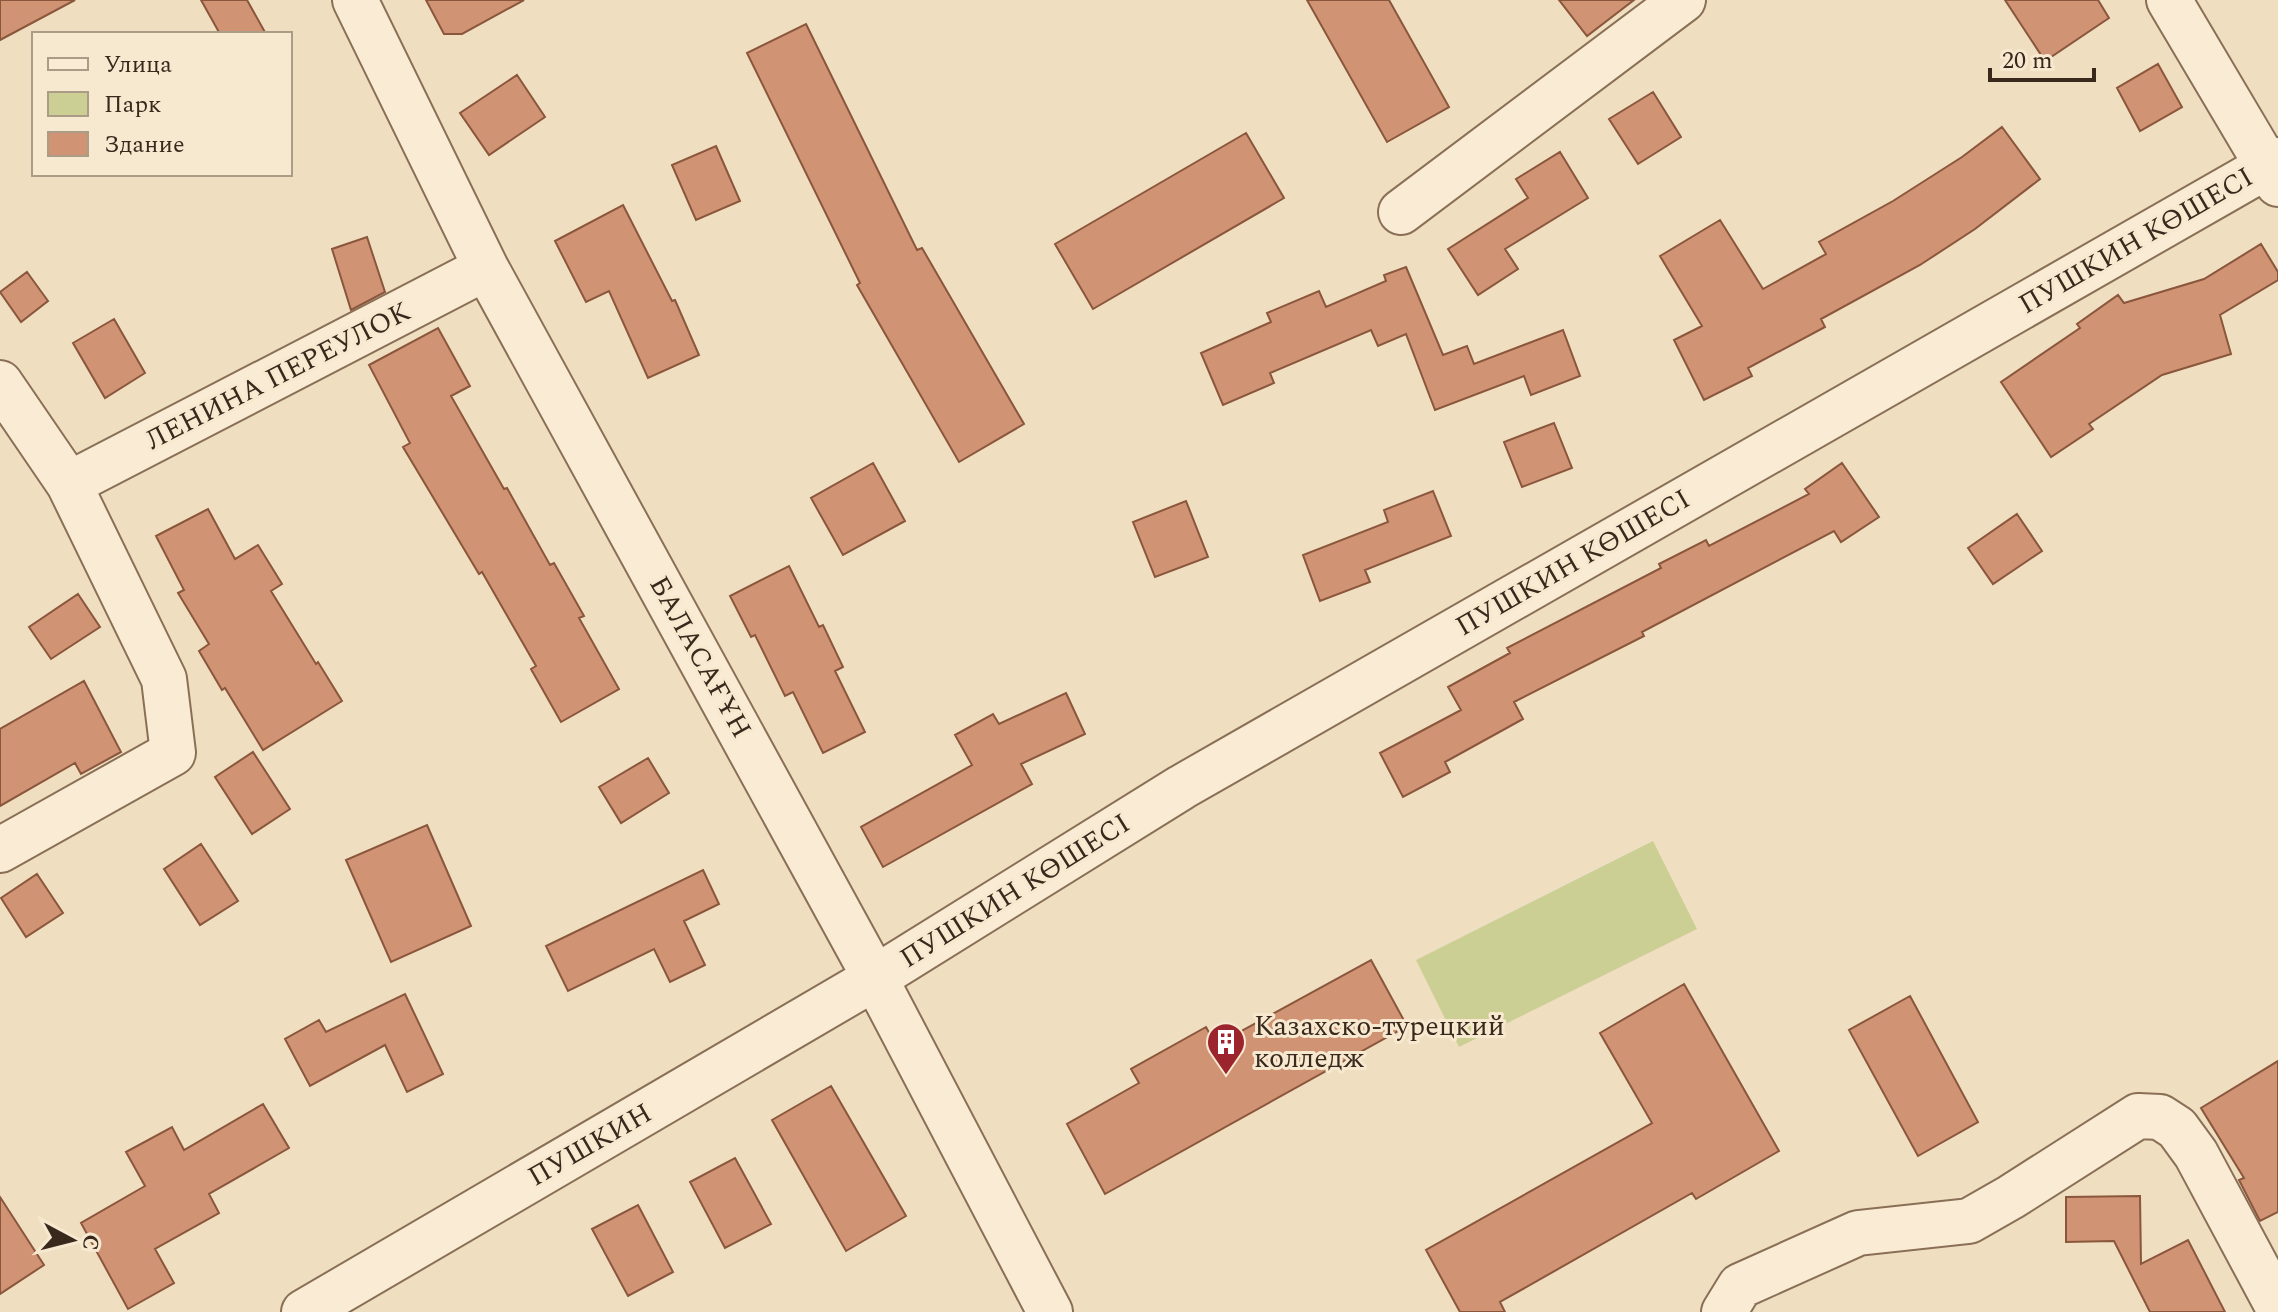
<svg xmlns="http://www.w3.org/2000/svg" width="2278" height="1312" font-family="Spectral,serif">
  <style>
    .green { fill: #cccf94 }
    .building { fill: #d09474; stroke: #8a563c; stroke-width: 2 }
    .lines { fill: none; stroke-linecap: round; stroke-linejoin: round }
    .minor-casing { stroke: #8a6f57; stroke-width: 48 }
    .minor { stroke: #faecd4; stroke-width: 44 }
    .labels { text-anchor: middle; dominant-baseline: central; stroke-width: 6; stroke-linejoin: round; paint-order: stroke }
    .street-label { font-size: 28px; fill: #39281c; stroke: #f7e9d0 }
    .poi-label { font-size: 28px; fill: #39281c; stroke: #f7e9d0; text-anchor: start }
  </style>
  <rect width="100%" height="100%" fill="#f0dec0"/>
  <path class="green" d="M 1653,841 L 1697,929 L 1459,1047 L 1416,960 Z"/>
  <path class="building" d="M 0,0 L 75,0 L 0,40 Z
    M 201,0 L 247,0 L 266,34 L 220,34 Z
    M 426,0 L 524,0 L 462,34 L 444,34 Z
    M 1307,0 L 1389,0 L 1449,107 L 1387,142 Z
    M 1559,0 L 1634,0 L 1587,36 Z
    M 2005,0 L 2098,0 L 2109,18 L 2045,61 Z
    M 806,24 L 917,250 L 922,248 L 1024,424 L 959,462 L 857,285 L 860,283 L 747,53 Z
    M 2158,64 L 2182,107 L 2140,131 L 2117,88 Z
    M 517,75 L 545,117 L 489,155 L 460,113 Z
    M 1653,92 L 1681,137 L 1638,164 L 1609,119 Z
    M 2002,127 L 2040,179 L 1975,229 L 1920,265 L 1821,319 L 1825,327 L 1748,368 L 1752,376 L 1704,400 L 1674,340 L 1702,326 L 1660,256 L 1720,220 L 1763,289 L 1826,254 L 1819,242 L 1893,201 L 1962,157 Z
    M 1246,133 L 1284,198 L 1093,309 L 1055,244 Z
    M 716,146 L 740,201 L 696,220 L 672,165 Z
    M 1560,152 L 1588,198 L 1505,249 L 1518,269 L 1478,295 L 1448,249 L 1528,198 L 1516,179 Z
    M 623,205 L 672,301 L 675,300 L 699,355 L 648,378 L 609,291 L 586,302 L 555,241 Z
    M 367,237 L 385,292 L 351,310 L 332,249 Z
    M 2261,244 L 2278,272 L 2278,280 L 2220,315 L 2231,354 L 2162,375 L 2089,424 L 2093,429 L 2051,457 L 2001,382 L 2080,328 L 2077,324 L 2118,295 L 2124,303 L 2204,279 Z
    M 1406,267 L 1443,355 L 1467,346 L 1474,364 L 1563,330 L 1580,376 L 1531,395 L 1524,376 L 1435,410 L 1406,334 L 1378,346 L 1371,330 L 1270,373 L 1274,383 L 1223,405 L 1201,353 L 1271,322 L 1267,313 L 1319,291 L 1326,307 L 1386,281 L 1384,275 Z
    M 27,272 L 48,301 L 21,322 L 0,292 Z
    M 114,319 L 145,373 L 105,398 L 73,343 Z
    M 438,328 L 470,386 L 451,396 L 504,489 L 507,488 L 550,565 L 554,563 L 584,616 L 579,618 L 619,689 L 561,722 L 531,669 L 536,666 L 482,572 L 479,574 L 403,447 L 410,443 L 369,365 Z
    M 1554,423 L 1572,468 L 1522,487 L 1504,442 Z
    M 873,463 L 905,521 L 843,555 L 811,498 Z
    M 1842,463 L 1879,517 L 1841,542 L 1834,531 L 1642,632 L 1644,636 L 1514,702 L 1523,719 L 1445,762 L 1450,772 L 1403,797 L 1380,753 L 1461,710 L 1448,687 L 1510,653 L 1507,648 L 1661,568 L 1659,564 L 1706,540 L 1709,546 L 1809,494 L 1805,489 Z
    M 1433,491 L 1451,536 L 1365,570 L 1370,582 L 1320,601 L 1303,555 L 1388,522 L 1384,510 Z
    M 1186,501 L 1208,557 L 1155,577 L 1133,522 Z
    M 208,509 L 235,559 L 258,545 L 282,584 L 271,591 L 316,664 L 318,662 L 342,701 L 263,750 L 225,688 L 222,690 L 199,651 L 209,644 L 178,593 L 184,590 L 156,536 Z
    M 2017,514 L 2042,551 L 1993,584 L 1968,548 Z
    M 789,566 L 819,627 L 823,625 L 843,667 L 835,671 L 865,732 L 823,753 L 793,692 L 785,696 L 755,635 L 751,637 L 730,596 Z
    M 78,594 L 100,627 L 51,659 L 29,627 Z
    M 84,681 L 121,752 L 81,774 L 75,763 L 0,806 L 0,729 Z
    M 1066,693 L 1085,734 L 1021,764 L 1032,784 L 883,867 L 861,827 L 972,765 L 955,735 L 993,714 L 999,724 Z
    M 253,752 L 290,809 L 252,834 L 215,777 Z
    M 648,758 L 669,793 L 621,823 L 599,787 Z
    M 427,825 L 471,926 L 391,962 L 346,860 Z
    M 201,844 L 238,901 L 200,925 L 164,869 Z
    M 703,870 L 719,904 L 684,921 L 705,965 L 670,982 L 654,949 L 568,991 L 546,946 Z
    M 37,874 L 63,913 L 26,937 L 1,898 Z
    M 1371,960 L 1407,1026 L 1105,1194 L 1067,1124 L 1139,1083 L 1131,1069 L 1206,1027 L 1216,1045 Z
    M 1684,984 L 1779,1151 L 1696,1199 L 1692,1193 L 1500,1302 L 1505,1312 L 1460,1312 L 1426,1250 L 1652,1123 L 1600,1033 Z
    M 405,994 L 443,1074 L 407,1092 L 385,1045 L 310,1086 L 285,1039 L 319,1020 L 326,1032 Z
    M 1910,996 L 1978,1122 L 1918,1156 L 1849,1030 Z
    M 2278,1061 L 2278,1212 L 2260,1221 L 2239,1180 L 2244,1178 L 2201,1108 Z
    M 831,1086 L 906,1216 L 846,1251 L 772,1120 Z
    M 263,1104 L 289,1148 L 209,1194 L 219,1213 L 155,1249 L 174,1283 L 128,1309 L 81,1223 L 145,1186 L 126,1152 L 172,1127 L 184,1150 Z
    M 735,1158 L 771,1224 L 725,1248 L 690,1182 Z
    M 2140,1196 L 2141,1264 L 2188,1240 L 2225,1312 L 2150,1312 L 2114,1241 L 2066,1242 L 2066,1197 Z
    M 0,1197 L 44,1265 L 0,1294 Z
    M 638,1205 L 673,1272 L 628,1296 L 592,1229 Z"/>
  <g class="lines">
    <defs>
      <path id="minor" d="M 355,0 L 486,268 L 875,978 L 1050,1312
        M 2169,0 L 2278,184
        M 1401,212 L 1683,0
        M 0,383 L 69,484 L 486,268
        M 0,850 L 173,753 L 164,679 L 69,484
        M 304,1312 L 875,978 L 1182,787 L 2278,160
        M 1724,1312 L 1740,1286 L 1858,1233 L 1969,1221 L 2011,1197 L 2138,1116 L 2160,1117 L 2177,1128 L 2196,1154 L 2278,1307"/>
    </defs>
    <use href="#minor" class="minor-casing"/>
    <use href="#minor" class="minor"/>
  </g>
  <defs>
    <symbol id="building-pin" viewBox="-11 -11 22 30"><path d="M0 17L-7.5 6A9.5 9.5 0 1 1 7.5 6Z" fill="#9c242d" stroke="#f7e9d0"/><path d="M-4-6H4V6H1V3H-1V6H-4ZM-2.5-4.3h1.7v1.8h-1.7ZM.8-4.3h1.7v1.8H.8ZM-2.5-1h1.7V.8h-1.7ZM.8-1h1.7V.8H.8Z" fill="#fff"/></symbol>
  </defs>
  <g fill-rule="evenodd">
    <use href="#building-pin" x="1204" y="1020" width="44" height="60"/>
  </g>
  <g class="labels">
    <g class="street-label">
      <text transform="translate(2136 241) rotate(-30)">ПУШКИН КӨШЕСІ</text>
      <text transform="translate(278 376) rotate(-27)">ЛЕНИНА ПЕРЕУЛОК</text>
      <text transform="translate(1573 563) rotate(-30)">ПУШКИН КӨШЕСІ</text>
      <text transform="translate(700 657) rotate(61)">БАЛАСАҒҰН</text>
      <text transform="translate(1015 891) rotate(-32)">ПУШКИН КӨШЕСІ</text>
      <text transform="translate(590 1145) rotate(-30)">ПУШКИН</text>
    </g>
    <g class="poi-label">
      <text x="1254" y="1026">Казахско-турецкий<tspan x="1254" dy="32">колледж</tspan></text>
    </g>
  </g>
  <rect x="32" y="32" width="260" height="144" fill="#f7e9d0" stroke="#ab9c88" stroke-width="2"/>
  <rect x="48" y="58" width="40" height="12" fill="#faecd4" stroke="#ab9c88" stroke-width="2"/>
  <text x="104" y="72" font-size="24" fill="#39281c">Улица</text>
  <rect x="48" y="92" width="40" height="24" fill="#cccf94" stroke="#ab9c88" stroke-width="2"/>
  <text x="104" y="112" font-size="24" fill="#39281c">Парк</text>
  <rect x="48" y="132" width="40" height="24" fill="#d09474" stroke="#ab9c88" stroke-width="2"/>
  <text x="104" y="152" font-size="24" fill="#39281c">Здание</text>
  <g transform="translate(72 1240) rotate(97)" stroke="#f7e9d0" stroke-width="6" paint-order="stroke">
  <path d="M0-6L14 30L0 20L-14 30Z" fill="#39281c"/>
  <text y="-12" font-size="22" font-weight="bold" text-anchor="middle" fill="#39281c">С</text>
  </g>
  <path d="M1990 68v12h104v-12" fill="none" stroke="#39281c" stroke-width="4"/>
  <text x="2002" y="68" font-size="24" fill="#39281c" stroke="#f7e9d0" stroke-width="6" paint-order="stroke">20 m</text>
</svg>
